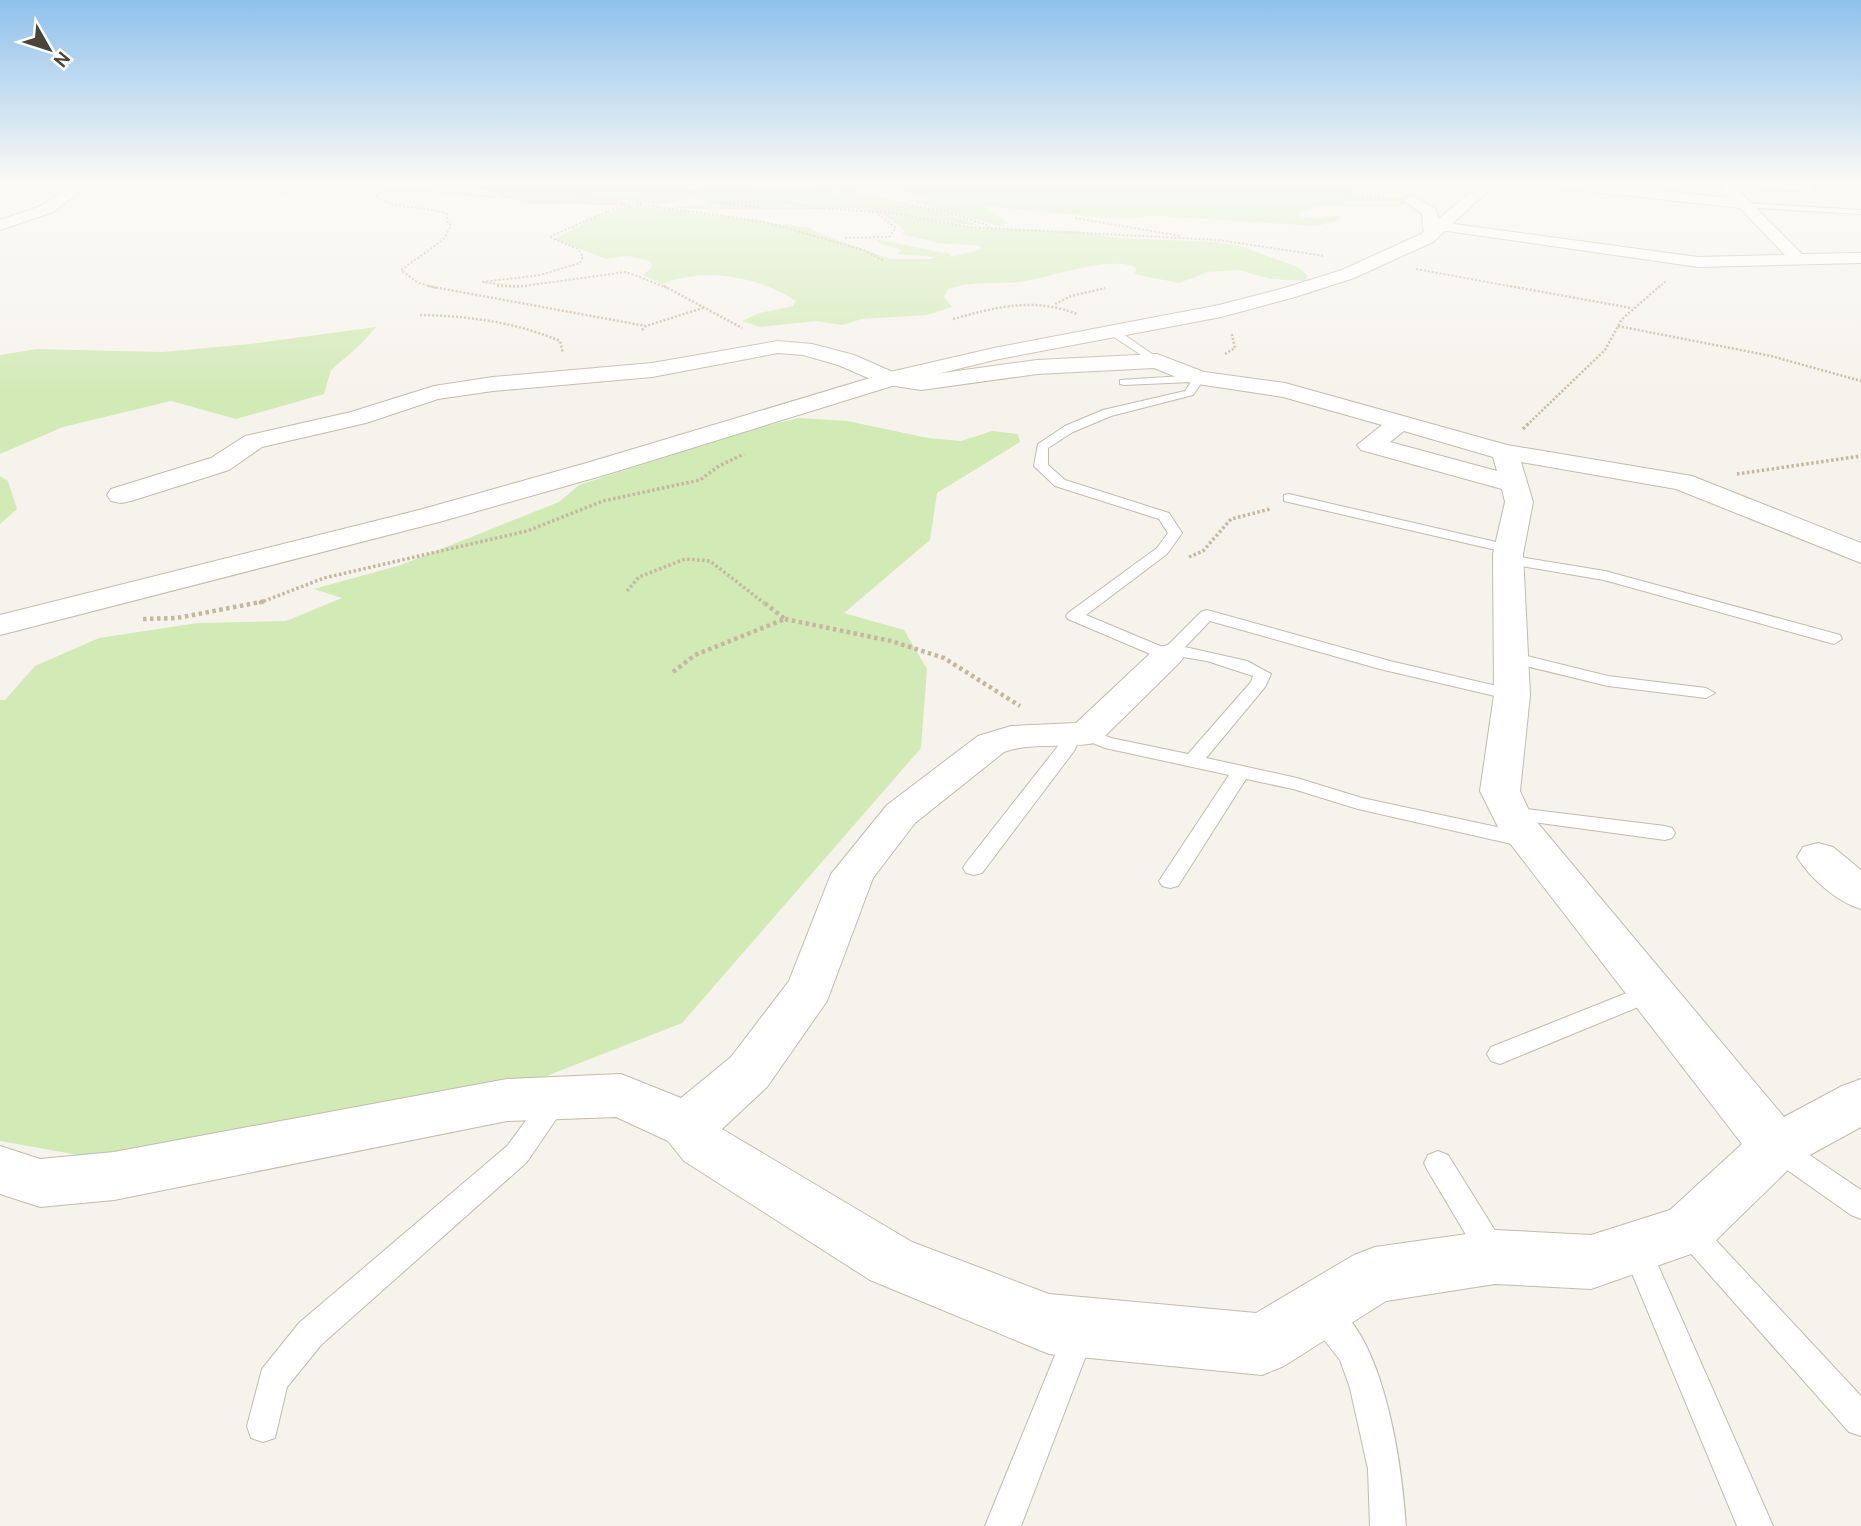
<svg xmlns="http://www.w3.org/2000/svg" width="1861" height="1526" font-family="Cabin,sans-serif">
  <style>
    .green { fill: #d2eab5 }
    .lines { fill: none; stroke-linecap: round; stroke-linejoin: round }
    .service-casing { stroke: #c2bbae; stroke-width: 2 }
    .minor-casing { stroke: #c2bbae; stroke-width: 2 }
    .tertiary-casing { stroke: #c2bbae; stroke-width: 2 }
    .path-far3 { stroke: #c4b79f; stroke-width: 2; stroke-dasharray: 2 2; stroke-linecap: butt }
    .path-far2 { stroke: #c4b79f; stroke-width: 2.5; stroke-dasharray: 2 2; stroke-linecap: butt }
    .path-far1 { stroke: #c4b79f; stroke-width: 3.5; stroke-dasharray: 2.5 2.5; stroke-linecap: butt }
    .path { stroke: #c4b79f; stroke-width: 4.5; stroke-dasharray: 3.5 3.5; stroke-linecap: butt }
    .service { fill: #fff; fill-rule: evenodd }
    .minor { fill: #fff; fill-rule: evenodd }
    .tertiary { fill: #fff; fill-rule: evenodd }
  </style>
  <rect width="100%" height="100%" fill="#f6f3ec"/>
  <path class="green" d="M 470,182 L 531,182 L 536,184 L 533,182 L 605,182 L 689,186 L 683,191 L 705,188 L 828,191 L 934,210 L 984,227 L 858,209 L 687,209 L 675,207 L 709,204 L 697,200 L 695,196 C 677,200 653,211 638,199 L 641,204 C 593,204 510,209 470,182 Z
    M 825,182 L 1365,182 L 1385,184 L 1387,189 L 1349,190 C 1361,201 1390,198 1406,198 L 1407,202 L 1399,207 L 1320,206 L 1300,212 L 1300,217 L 1320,219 L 1340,215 L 1340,220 L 1317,226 L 1160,216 L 1105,218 L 984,206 L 1009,223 L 999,226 L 908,200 L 937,200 L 896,190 L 896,185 L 885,184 L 887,186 L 866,188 L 853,194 L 820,186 Z
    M 629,205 L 811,228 L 820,234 L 891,259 L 930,259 L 935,257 L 897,254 L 902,250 L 882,244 L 875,239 L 950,254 L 951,257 L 982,249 L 980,246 L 938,243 L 902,234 L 905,230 L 880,213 L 984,229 L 1075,231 L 1119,238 L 1216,242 L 1237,245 L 1298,267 L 1307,275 L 1306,281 L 1271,279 L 1238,270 L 1208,272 L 1179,283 L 1134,274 L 1137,268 C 1112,254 1046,279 1018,282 C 995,284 970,281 948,289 L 944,297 L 952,307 L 927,315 L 862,319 L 842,325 L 816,321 L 760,327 L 742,321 L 759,313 L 793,306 L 796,301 C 758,276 704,267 662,284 L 643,275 L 652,267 L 651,261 L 627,256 L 606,259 L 554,239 L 597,217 Z
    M 376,327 L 361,344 L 331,370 L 324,394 L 236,419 L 171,401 L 63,427 L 0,454 L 0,355 L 37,349 L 163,352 L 250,344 Z
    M 799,418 L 847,421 L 928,438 L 961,441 L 992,431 L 1018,434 L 1020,442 L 937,493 L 930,540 L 844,613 L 904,630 L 927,669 L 921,748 L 682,1023 L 516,1088 L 84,1156 L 0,1141 L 0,700 L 5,700 L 35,666 L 99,638 L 198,623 L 286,621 L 342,598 L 314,589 L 401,565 L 559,502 L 579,485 L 753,429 Z
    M 0,476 L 8,481 L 17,509 L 0,524 Z"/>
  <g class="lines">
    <defs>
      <path id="service" d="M 1743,203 L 1861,210 L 1861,214 L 1740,207 Z
        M 1108,329 L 1116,329 L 1162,361 L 1153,363 L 1108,333 Z
        M 1199,375 L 1205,378 L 1193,395 L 1111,416 L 1073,432 L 1048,448 L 1048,465 L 1065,480 L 1169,513 L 1182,533 L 1167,554 L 1086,615 L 1165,648 L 1201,612 L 1207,610 L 1390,661 L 1518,691 L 1521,695 L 1518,699 L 1512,700 L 1380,669 L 1210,621 L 1185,647 L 1247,661 L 1271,674 L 1265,687 L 1206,758 L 1297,778 L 1362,798 L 1529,834 L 1536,836 L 1539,841 L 1536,846 L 1529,848 L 1358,809 L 1293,789 L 1246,779 L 1178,886 L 1170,888 L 1162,886 L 1159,881 L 1229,775 L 1105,748 L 1080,738 L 1074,751 L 982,873 L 974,875 L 966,873 L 963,868 L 966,863 L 1058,746 L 1066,730 L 1086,728 L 1111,738 L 1188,754 L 1251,682 L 1253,676 L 1207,661 L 1177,656 L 1168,660 L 1162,659 L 1068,619 L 1066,616 L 1068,613 L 1157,548 L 1168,533 L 1159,519 L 1055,486 L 1034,466 L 1038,444 L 1065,426 L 1103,410 L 1185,391 L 1191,382 L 1124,385 L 1120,384 L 1120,380 Z
        M 1289,494 L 1509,545 L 1516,549 L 1509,553 L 1284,501 L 1284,495 Z
        M 1508,555 L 1605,571 L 1840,635 L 1842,639 L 1834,644 L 1604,580 L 1503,563 L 1500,560 Z
        M 1511,652 L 1608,676 L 1706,688 L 1715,693 L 1706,698 L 1608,686 L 1505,661 L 1502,657 Z
        M 1510,807 L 1665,826 L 1672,828 L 1675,833 L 1672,838 L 1665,840 L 1503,818 L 1500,813 L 1503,808 Z
        M 1652,983 L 1660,986 L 1664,992 L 1660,998 L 1500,1064 L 1491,1061 L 1487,1054 L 1491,1047 Z
        M 556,1089 L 565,1092 L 569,1100 L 527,1162 L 321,1345 L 287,1387 L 275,1438 L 263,1442 L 251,1438 L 247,1426 L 262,1369 L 299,1323 L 507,1146 L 547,1092 Z
        M 1776,1135 L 1786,1139 L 1861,1190 L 1861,1219 L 1851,1215 L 1766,1155 L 1762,1147 L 1766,1139 Z
        M 1438,1151 L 1448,1155 L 1504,1245 L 1509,1255 L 1504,1265 L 1494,1269 L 1484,1265 L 1428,1171 L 1424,1163 L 1428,1155 Z
        M 1688,1217 L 1698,1221 L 1861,1396 L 1861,1436 L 1849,1432 L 1678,1239 L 1674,1230 L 1678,1221 Z
        M 1636,1234 L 1646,1238 L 1773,1526 L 1737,1526 L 1621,1247 L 1626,1238 Z
        M 1321,1297 C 1384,1322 1402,1467 1406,1526 L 1370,1526 L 1368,1469 L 1350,1388 L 1340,1360 L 1310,1322 L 1306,1312 L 1310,1302 Z
        M 1080,1317 L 1091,1321 L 1095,1332 L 1021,1526 L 985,1526 L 1069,1321 Z"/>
      <path id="minor" d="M 77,182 L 93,182 L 53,212 L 0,230 L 0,220 L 41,206 Z
        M 1532,182 L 1576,182 L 1730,198 L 1719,186 L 1721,182 L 1808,185 L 1813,186 L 1815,189 L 1813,192 L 1735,187 L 1802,254 L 1861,253 L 1861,263 L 1698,267 L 1440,230 L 1438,238 L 1432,239 L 1424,234 L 1422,214 L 1403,200 L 1411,195 L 1436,209 L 1439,222 L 1698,257 L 1785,255 L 1740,208 L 1539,186 Z
        M 778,341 L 812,344 L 854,355 L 895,373 L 921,376 L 1037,360 L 1157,354 L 1204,372 L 1285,383 L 1507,445 L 1692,476 L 1861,543 L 1861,563 L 1676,489 L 1521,462 L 1533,502 L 1523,554 L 1530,695 L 1520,791 L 1531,815 L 1784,1117 L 1842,1086 L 1861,1079 L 1861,1127 L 1795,1163 L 1708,1248 L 1591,1289 L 1495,1284 L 1386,1301 L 1284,1366 L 1262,1375 L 1049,1354 L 1027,1345 L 870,1280 L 684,1161 L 668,1141 L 616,1117 L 507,1121 L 114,1200 L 40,1207 L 0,1194 L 0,1146 L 40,1159 L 114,1152 L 507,1079 L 621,1074 L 681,1098 L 731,1057 L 789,981 L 831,874 L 887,805 L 978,736 L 1011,726 L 1076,723 L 1156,648 L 1168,645 L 1180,648 L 1185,655 L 1180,662 L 1099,742 C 1068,750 1034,741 1004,752 L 915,823 L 873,878 L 827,1001 L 767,1087 L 722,1129 L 912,1242 L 1049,1294 L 1256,1313 L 1354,1255 L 1375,1247 L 1495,1230 L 1591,1235 L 1670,1210 L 1742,1144 L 1499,829 L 1480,791 L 1494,695 L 1493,554 L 1505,502 L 1502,489 L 1361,450 L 1357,445 L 1382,425 L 1283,397 L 1191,383 L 1154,368 L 1037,374 L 921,390 L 882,384 L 838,365 L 803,355 L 778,353 L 652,377 L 493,391 L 438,399 L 366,423 L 262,447 L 229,470 L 131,501 L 121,503 L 111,501 L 107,495 L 111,489 L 211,458 L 245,436 L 351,412 L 434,386 L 493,377 L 652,363 ZM 1404,431 L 1493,457 L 1497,471 L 1390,442 Z
        M 1818,843 L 1833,847 L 1861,870 L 1861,909 C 1837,902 1810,878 1797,857 L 1803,847 Z"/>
      <path id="tertiary" d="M 1482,182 L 1497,182 L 1433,242 L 1354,278 L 1295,297 L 1221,317 L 994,360 L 905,382 L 608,474 L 439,522 L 0,635 L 0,615 L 419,510 L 590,462 L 890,372 L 994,348 L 1219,305 L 1281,289 L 1342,270 L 1421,234 Z
        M 1849,182 L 1861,182 L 1861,186 L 1851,185 Z"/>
    </defs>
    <use href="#service" class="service-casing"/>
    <use href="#minor" class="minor-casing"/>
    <use href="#tertiary" class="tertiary-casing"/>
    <path class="path-far3" d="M 268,182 L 267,185 L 292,197
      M 468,182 L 524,202 L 643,205 L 765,222 L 863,250 L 884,261
      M 532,182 L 568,196 L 630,197 L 642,204
      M 608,182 L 829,190
      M 822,182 L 817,187 L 943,211 L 990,226
      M 1271,182 L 1267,185 L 1314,187 L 1382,196
      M 1234,189 L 1386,198
      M 625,204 L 549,237 L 578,249 L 583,257 L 580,263 L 540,275 L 483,282 L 516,287 L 626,272 L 668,288
      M 759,207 L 710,202 L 779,201 L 816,208 L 890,213 L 968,227 L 1218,240 L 1325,256
      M 1075,218 L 1181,236
      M 845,238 L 889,237 L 896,228 L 878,214
      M 1416,269 L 1520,288
      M 436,288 L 417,282 L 401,270 L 443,240 L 451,226 L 447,221 L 447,214 C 423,205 397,211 375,196 L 379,192 L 411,190 L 509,198
      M 1658,288 L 1666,281"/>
    <path class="path-far2" d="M 428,286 L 646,326
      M 497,286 L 528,286
      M 664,286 L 742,328
      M 1510,286 L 1631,308
      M 1055,304 L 1071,296 L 1105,288
      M 420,315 C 469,316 515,322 560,341 L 563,353
      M 953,319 C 997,307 1033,297 1077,314
      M 1618,326 L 1771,356 L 1861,381
      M 642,330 L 646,326 L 703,308
      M 1225,354 L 1235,348 L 1232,335 L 1235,334
      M 1527,425 L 1605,350 L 1622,319 L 1660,286"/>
    <path class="path-far1" d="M 1523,429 L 1529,423
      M 1737,474 L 1861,456
      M 1189,557 L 1203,551 L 1231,519 L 1270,509
      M 627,591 L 639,577 L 685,559 L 710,561 L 764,603
      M 259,603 L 324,578 L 527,531 L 603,501 L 700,480 L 719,466 L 744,454"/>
    <path class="path" d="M 143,619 L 177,618 L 266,601
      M 785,619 L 891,641 L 944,658 L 1020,706
      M 673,672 L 695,655 L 785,619 L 762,601"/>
    <use href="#service" class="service"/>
    <use href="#minor" class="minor"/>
    <use href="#tertiary" class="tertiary"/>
  </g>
  <linearGradient id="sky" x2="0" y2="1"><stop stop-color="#8fc1ec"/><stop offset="0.46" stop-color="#fbfaf6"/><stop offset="1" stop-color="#fbfaf6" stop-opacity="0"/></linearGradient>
  <rect width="1861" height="395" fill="url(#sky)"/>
  <g transform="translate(49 49) rotate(129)" stroke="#ffffff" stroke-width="5" paint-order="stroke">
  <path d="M0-5L12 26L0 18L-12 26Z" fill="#4b4439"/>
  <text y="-10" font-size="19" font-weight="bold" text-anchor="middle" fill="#4b4439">N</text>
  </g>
</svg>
